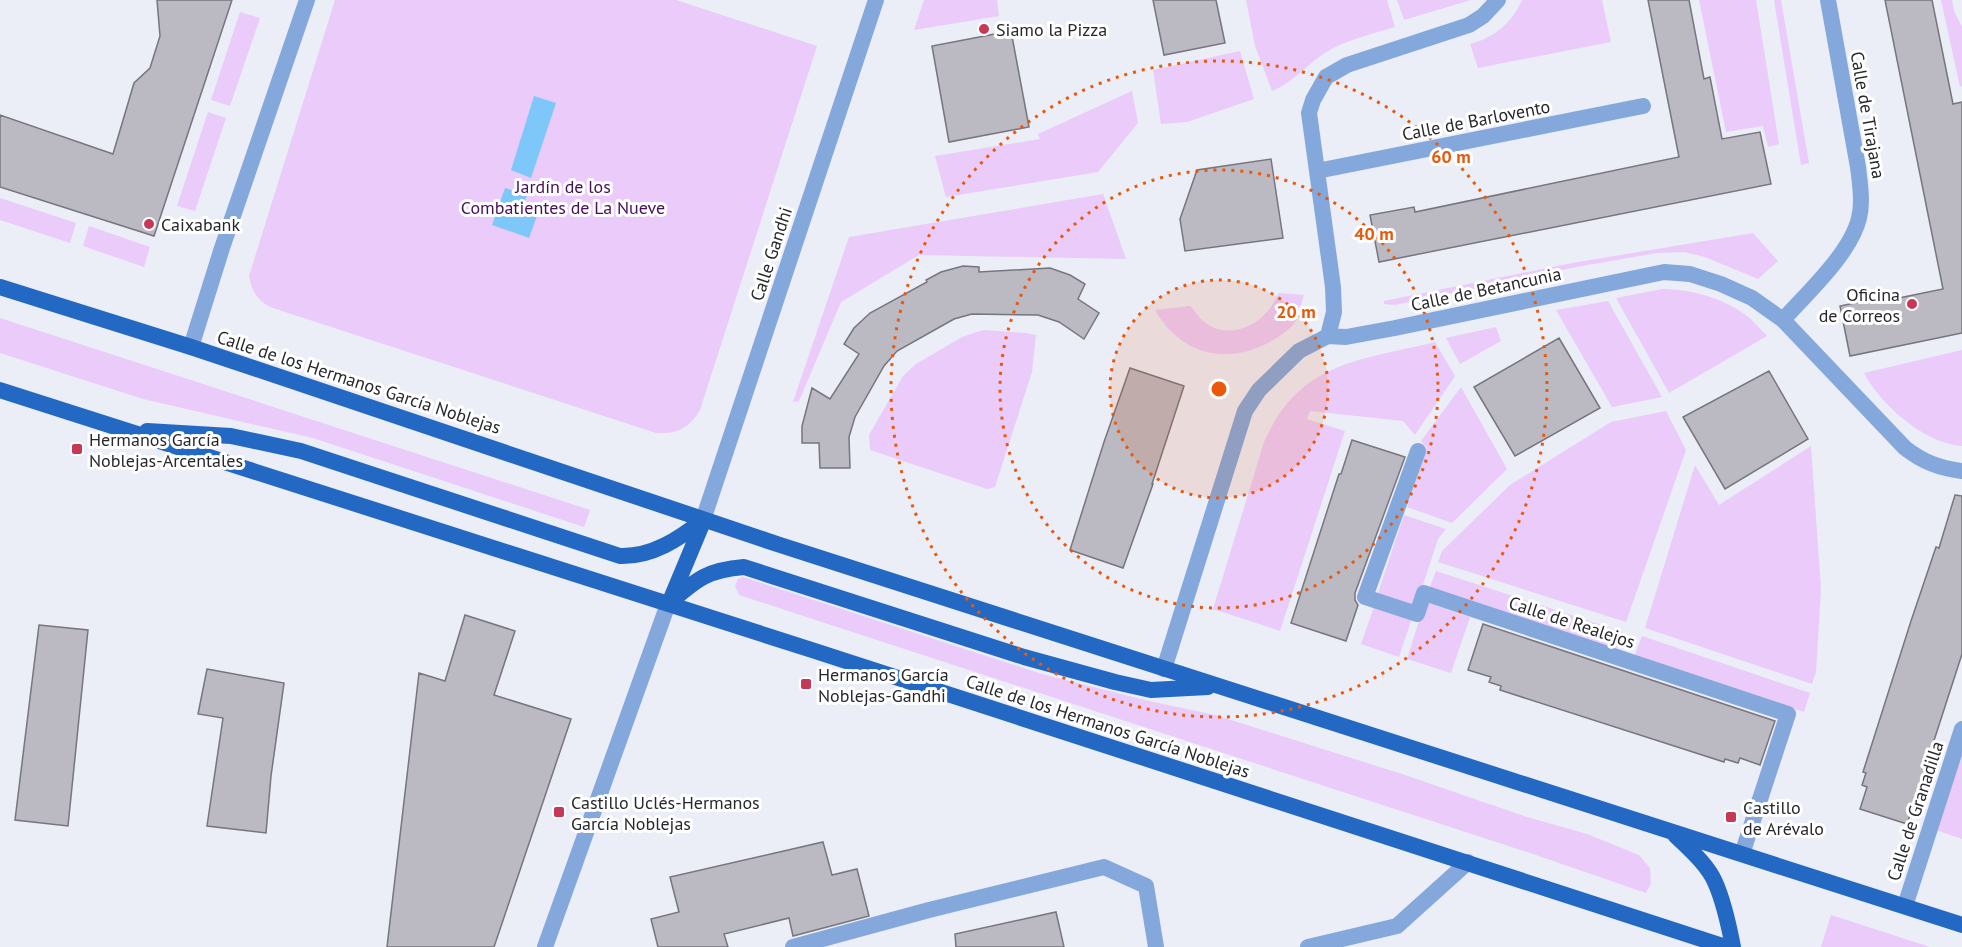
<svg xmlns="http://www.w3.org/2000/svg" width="1962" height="947" font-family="'PT Sans',sans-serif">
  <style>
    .green { fill: #ebcbfa }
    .water { fill: #7dc8f8 }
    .building { fill: #bbb9c2; stroke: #77757e; stroke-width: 1.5 }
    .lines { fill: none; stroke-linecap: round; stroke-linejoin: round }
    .pedestrian { stroke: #84a8db; stroke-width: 16 }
    .minor { stroke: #84a8db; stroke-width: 16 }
    .primary { stroke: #2369c4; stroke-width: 16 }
    .ring { fill: none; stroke: #e8590c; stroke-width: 3; stroke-dasharray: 3 6 }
    .poi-dot { fill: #c73756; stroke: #fff; stroke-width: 2 }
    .labels { text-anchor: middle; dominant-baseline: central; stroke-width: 6; stroke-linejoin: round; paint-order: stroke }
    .poi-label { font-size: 18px; fill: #27282b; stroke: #fff; text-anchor: start }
    .street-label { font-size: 18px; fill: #27282b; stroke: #fff }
    .park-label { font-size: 18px; fill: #440f57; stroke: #fff }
    .centre { fill: #e8590c; stroke: #fff; stroke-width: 3 }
    .ring-label { font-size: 18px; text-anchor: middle; font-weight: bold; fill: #e8590c; stroke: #fff; stroke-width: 6; stroke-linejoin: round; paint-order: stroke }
  </style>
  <rect width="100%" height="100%" fill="#ebedf7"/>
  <path class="green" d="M 335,0 L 676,0 L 817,46 L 700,410 C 688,429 678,434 656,433 L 276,309 C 259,303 252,293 249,276 Z
    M 924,0 L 997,0 L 999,16 L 914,30 Z
    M 1246,0 L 1387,0 L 1395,27 C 1373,34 1348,39 1328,51 C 1308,63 1294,82 1272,91 L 1255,46 Z
    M 1397,0 L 1471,0 L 1404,20 Z
    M 1522,0 L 1602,0 L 1611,42 L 1478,68 L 1470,44 C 1494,38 1512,23 1522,0 Z
    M 1699,0 L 1756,0 L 1779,144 L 1768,147 L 1763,126 L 1726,132 Z
    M 1774,0 L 1781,0 L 1809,163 L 1801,165 Z
    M 1941,0 L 1952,0 L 1954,11 L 1962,27 L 1962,86 L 1960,87 Z
    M 240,12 L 260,18 L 230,106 L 211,100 Z
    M 1240,51 L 1254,99 L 1187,122 L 1161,124 L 1153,70 Z
    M 1132,91 L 1138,123 L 1098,172 L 946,197 L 935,156 L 1040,139 L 1038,134 Z
    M 208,112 L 226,118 L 195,211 L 177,206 Z
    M 1103,194 L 1126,259 L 919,255 L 841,302 L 799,401 L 793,402 L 849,237 Z
    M 0,198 L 76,223 L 70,243 L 0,220 Z
    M 89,226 L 150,247 L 144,267 L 83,246 Z
    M 1753,233 L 1778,261 L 1758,279 L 1705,257 L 1684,252 L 1657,253 L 1582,266 L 1395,305 L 1384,304 L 1384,301 L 1572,263 Z
    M 1662,289 C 1690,289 1724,298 1747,316 C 1754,321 1760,329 1767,336 L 1669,393 L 1616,298 Z
    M 1279,293 L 1304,295 C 1301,303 1300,315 1295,322 C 1290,330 1278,337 1270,342 C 1225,366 1180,354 1155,310 L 1190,306 C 1194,310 1198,316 1202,320 C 1221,338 1250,331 1266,313 C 1271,308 1275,300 1279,293 Z
    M 1608,301 L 1662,397 L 1612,407 L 1556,310 Z
    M 0,318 L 590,510 L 584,527 L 313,438 L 143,399 L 0,353 Z
    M 1496,327 L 1501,341 L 1460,364 L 1446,338 Z
    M 983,330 L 1026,333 L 1036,335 L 1032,372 L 995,487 L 987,489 L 870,450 L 869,435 L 903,376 L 916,364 L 962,337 Z
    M 1435,342 L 1455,376 L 1415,435 L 1403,421 L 1310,411 L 1307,419 L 1345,431 L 1280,631 L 1213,609 L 1264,442 C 1300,361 1359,361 1435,342 Z
    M 1962,350 L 1962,446 C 1925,444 1880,404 1864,373 Z
    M 1461,387 L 1507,469 L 1452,523 L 1407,507 L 1427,448 L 1421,441 Z
    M 1666,411 L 1686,450 L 1626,622 L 1438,562 L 1442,551 L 1510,485 L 1611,422 Z
    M 1811,446 L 1821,589 L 1816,672 L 1812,684 L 1645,628 L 1695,465 L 1719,505 Z
    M 1404,515 L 1446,529 L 1438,539 L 1415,609 L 1377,596 Z
    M 1436,571 L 1623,632 L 1617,649 L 1429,589 Z
    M 743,577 L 1042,674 L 1149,701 L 1215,715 L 1405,775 L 1527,817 L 1587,834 L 1639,855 L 1650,868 L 1651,883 L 1646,893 L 1530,853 L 739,595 L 735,586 L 738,579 Z
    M 1425,602 L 1470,617 L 1451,673 L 1407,659 Z
    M 1375,604 L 1412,618 L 1399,657 L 1361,644 Z
    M 1642,636 L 1810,693 L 1804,712 L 1634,657 Z
    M 1962,752 L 1962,839 L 1936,830 Z
    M 1831,915 L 1930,947 L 1821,947 Z"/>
  <path class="water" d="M 534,96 L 556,103 L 531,178 L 511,170 Z
    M 505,188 L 527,195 L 521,211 L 537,216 L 529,238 L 492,225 Z"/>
  <path class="building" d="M 157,0 L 232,0 L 154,236 L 0,187 L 0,115 L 113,154 L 134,83 L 150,68 L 160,36 Z
    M 1153,0 L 1216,0 L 1225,43 L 1164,55 Z
    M 1648,0 L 1689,0 L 1704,79 L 1710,77 L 1722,139 L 1760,132 L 1771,184 L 1379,262 L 1370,215 L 1414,207 L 1415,212 L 1679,157 Z
    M 1885,0 L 1932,0 L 1953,104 L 1962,102 L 1962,333 L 1850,356 L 1840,306 L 1883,297 L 1884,301 L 1943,289 Z
    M 1011,31 L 1029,127 L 949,142 L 932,46 Z
    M 1271,159 L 1283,238 L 1185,251 L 1180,219 L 1197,170 Z
    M 963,266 L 979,267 L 979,272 L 1050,268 L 1070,275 L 1085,284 L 1078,299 L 1099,313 L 1084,339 L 1059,322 L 1038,315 L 972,314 L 954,319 L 897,351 L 884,366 L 855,417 L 849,437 L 850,468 L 820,468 L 819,443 L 802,443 L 802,426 L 812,388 L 830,399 L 859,354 L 844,344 L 854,328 L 870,313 L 927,282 L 926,280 L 941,272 Z
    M 1559,338 L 1600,408 L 1515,456 L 1474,387 Z
    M 1130,368 L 1184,386 L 1152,484 L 1153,484 L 1123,568 L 1070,550 L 1104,442 Z
    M 1769,371 L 1808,439 L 1725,489 L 1683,417 Z
    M 1352,440 L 1405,457 L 1355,593 L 1355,600 L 1358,605 L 1346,641 L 1291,623 L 1339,474 L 1341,474 Z
    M 1955,495 L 1962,496 L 1962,654 L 1907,824 L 1860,809 L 1867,787 L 1862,785 L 1866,773 L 1863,772 L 1911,621 L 1936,547 L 1939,548 Z
    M 465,615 L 515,631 L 494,695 L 571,719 L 494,947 L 387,947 L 419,673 L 445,681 Z
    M 1483,624 L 1775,721 L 1760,765 L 1740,758 L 1738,763 L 1725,759 L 1724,762 L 1500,690 L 1501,686 L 1489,682 L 1491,677 L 1468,670 Z
    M 39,625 L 88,630 L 68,826 L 15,820 Z
    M 207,669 L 284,683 L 271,776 L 266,833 L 207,826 L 223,718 L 198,714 Z
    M 823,842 L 832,875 L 857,869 L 869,916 L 793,936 L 789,918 L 724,934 L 728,947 L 658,947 L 651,919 L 679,912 L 670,877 Z
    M 1056,912 L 1064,947 L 956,947 L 955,934 Z"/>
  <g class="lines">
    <path class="pedestrian" d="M 1418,451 L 1365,597 L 1417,614 L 1424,593 L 1788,714 L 1742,854
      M 1905,906 L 1962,729"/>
    <path class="minor" d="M 1317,171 L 1643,106
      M 1783,320 C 1807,293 1851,253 1859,218 C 1863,202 1860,184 1858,167 L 1828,0
      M 1328,336 L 1334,312 L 1333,287 L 1309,113 L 1313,100 L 1326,77 L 1347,65 L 1469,25 L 1483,16 L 1498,0
      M 191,347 L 222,248 L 307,0
      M 703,520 L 876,0
      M 1164,669 L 1245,411 L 1259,390 L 1299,351 L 1328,336 L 1346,337 L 1395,328 L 1664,272 L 1690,274 L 1721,284 L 1752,298 L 1783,320 L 1905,448 C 1923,462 1939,468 1962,471
      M 545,947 L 668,604
      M 793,947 L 929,910 L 1104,867 L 1146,886 L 1156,947
      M 1308,947 L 1397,926 L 1468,862"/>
    <path class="primary" d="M 0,287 L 191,347 L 777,544 L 1962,925
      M 0,390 L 815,651 L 1726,947
      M 147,431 L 231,436 L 301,451 L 620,556 C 652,557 679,539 703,520
      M 670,601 L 703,522
      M 668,604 C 696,580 706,570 744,567 L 1024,657 L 1115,682 L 1151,690 L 1208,687
      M 1675,835 C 1689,849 1707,864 1715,882 C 1724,902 1729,926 1733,947"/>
  </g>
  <circle cx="1219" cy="389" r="109" fill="#e8590c" fill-opacity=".12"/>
  <g class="ring">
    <circle cx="1219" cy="389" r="109"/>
    <circle cx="1219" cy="389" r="219"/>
    <circle cx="1219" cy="389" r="328"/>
  </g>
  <g class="poi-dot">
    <circle cx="984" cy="29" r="6"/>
    <circle cx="149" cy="224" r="6"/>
    <circle cx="1912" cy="304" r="6"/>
    <rect x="71" y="443" width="12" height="12" rx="3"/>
    <rect x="800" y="678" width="12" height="12" rx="3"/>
    <rect x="553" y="806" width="12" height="12" rx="3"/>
    <rect x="1725" y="811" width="12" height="12" rx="3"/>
  </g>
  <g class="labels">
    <g class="poi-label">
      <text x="996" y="29">Siamo la Pizza</text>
      <text x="161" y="224">Caixabank</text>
      <text x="1900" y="294" text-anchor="end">Oficina<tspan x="1900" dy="21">de Correos</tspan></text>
      <text x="89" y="439">Hermanos García<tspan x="89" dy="21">Noblejas-Arcentales</tspan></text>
      <text x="818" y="674">Hermanos García<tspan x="818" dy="21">Noblejas-Gandhi</tspan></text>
      <text x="571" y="802">Castillo Uclés-Hermanos<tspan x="571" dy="21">García Noblejas</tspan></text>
      <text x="1743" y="807">Castillo<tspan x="1743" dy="21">de Arévalo</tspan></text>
    </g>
    <g class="street-label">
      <text transform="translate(1868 115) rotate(80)">Calle de Tirajana</text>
      <text transform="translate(1476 120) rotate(-11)">Calle de Barlovento</text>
      <text transform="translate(771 254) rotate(-72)">Calle Gandhi</text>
      <text transform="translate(1486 289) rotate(-12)">Calle de Betancunia</text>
      <text transform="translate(359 382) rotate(18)">Calle de los Hermanos García Noblejas</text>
      <text transform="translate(1572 622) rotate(18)">Calle de Realejos</text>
      <text transform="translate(1108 726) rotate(18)">Calle de los Hermanos García Noblejas</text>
      <text transform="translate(1915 811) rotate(-72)">Calle de Granadilla</text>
    </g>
    <g class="park-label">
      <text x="563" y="186">Jardín de los<tspan x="563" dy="21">Combatientes de La Nueve</tspan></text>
    </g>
  </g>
  <circle cx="1219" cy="389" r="9" class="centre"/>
  <g class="ring-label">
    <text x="1451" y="163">60 m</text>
    <text x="1374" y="240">40 m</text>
    <text x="1296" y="318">20 m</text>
  </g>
</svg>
